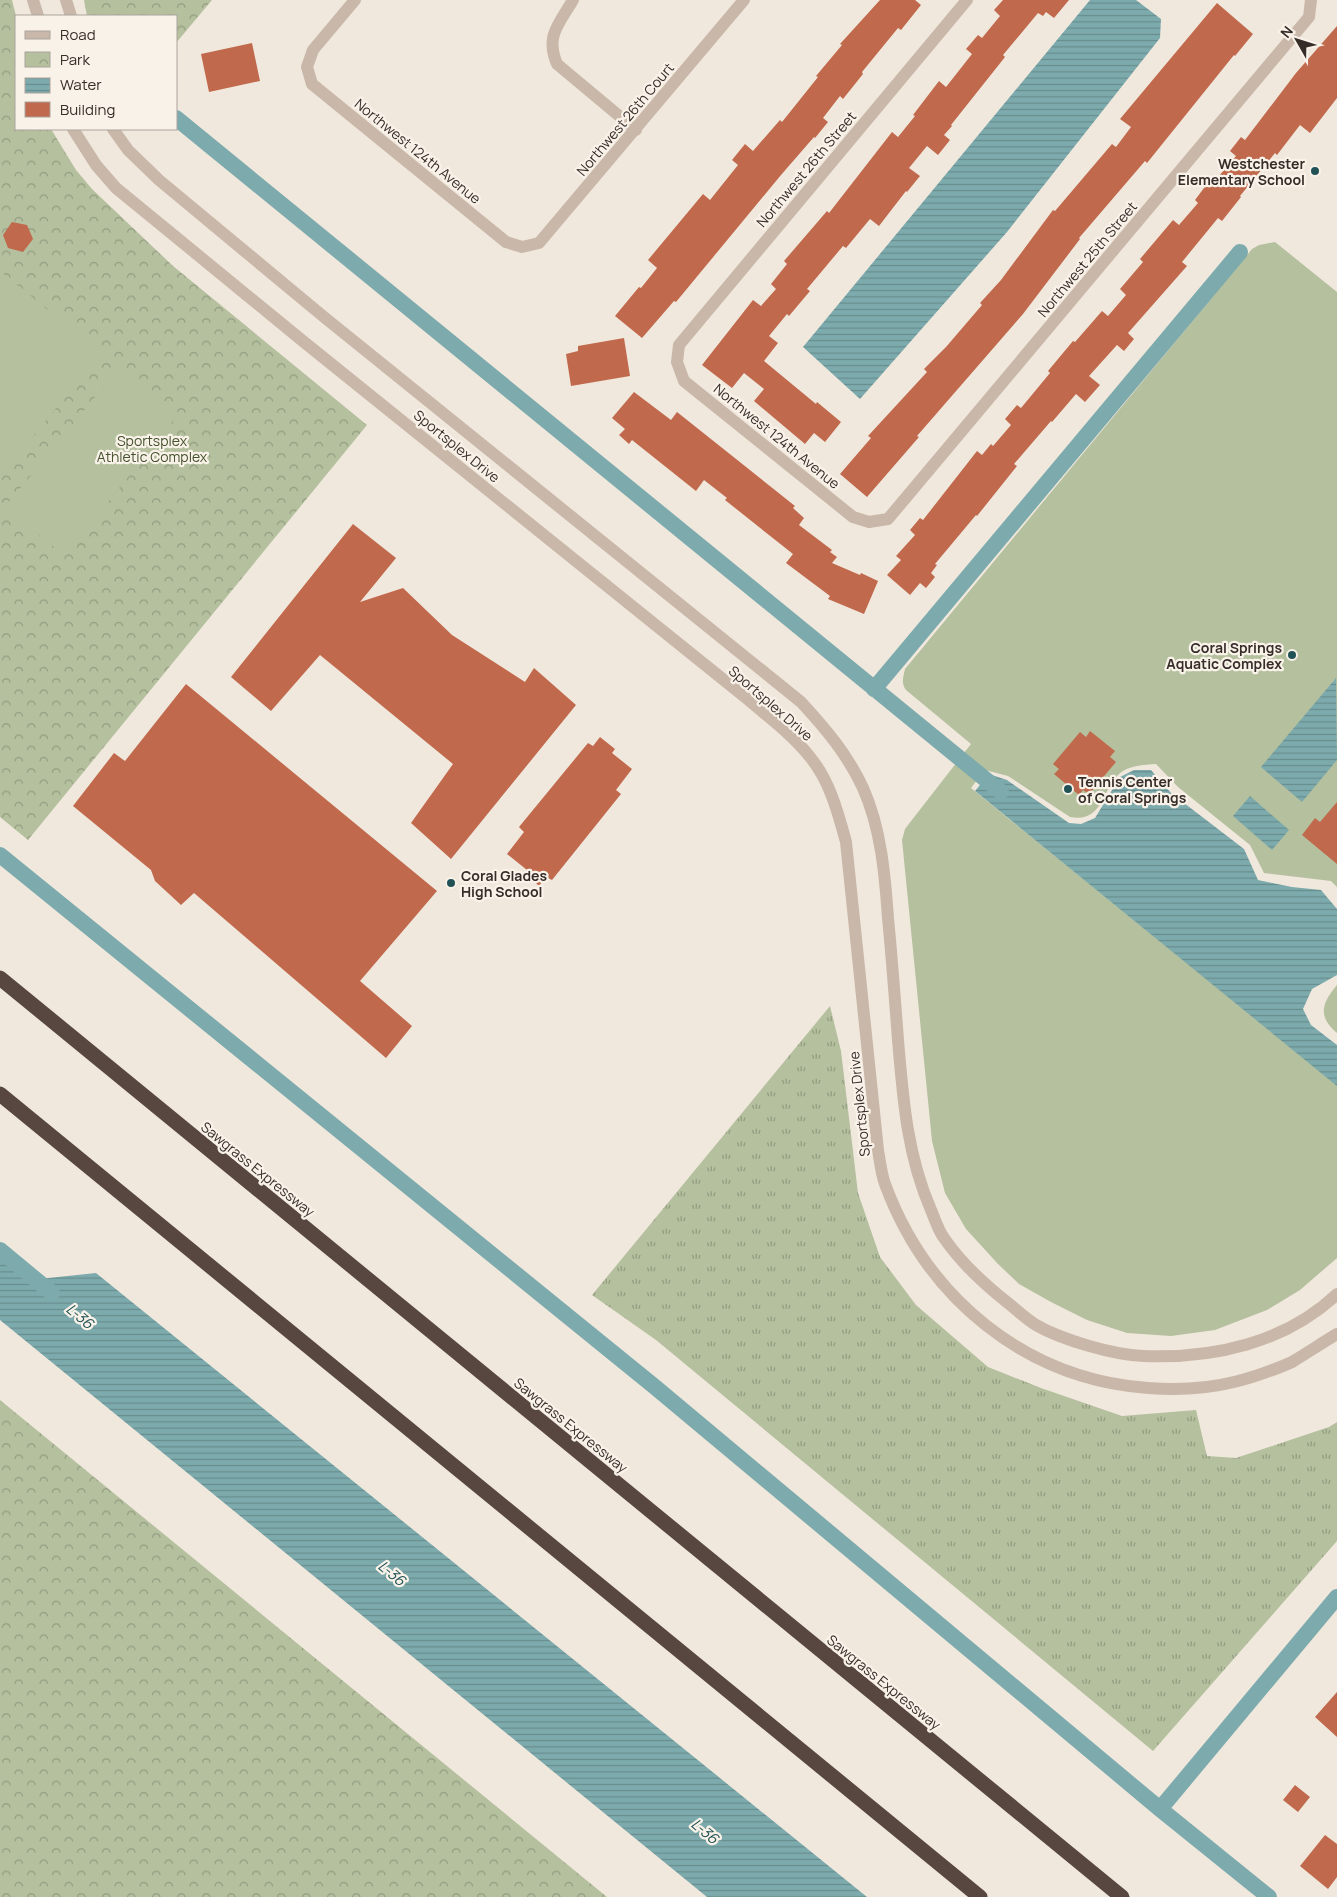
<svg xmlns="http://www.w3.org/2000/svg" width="1337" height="1897" font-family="Manrope,sans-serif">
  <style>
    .grass { fill: url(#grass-tufts) }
    .park { fill: url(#park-crowns) }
    .pitch { fill: #b4c09e }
    .water { fill: url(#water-rules) }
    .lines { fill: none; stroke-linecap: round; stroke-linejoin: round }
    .canal { stroke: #7dabad; stroke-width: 16 }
    .building { fill: #c0694c }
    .minor { stroke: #c9b8a9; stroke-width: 12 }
    .tertiary { stroke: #c9b8a9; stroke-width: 12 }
    .motorway { stroke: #574740; stroke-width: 15 }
    .poi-dot { fill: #205256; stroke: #f9f2e9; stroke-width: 2 }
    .labels { text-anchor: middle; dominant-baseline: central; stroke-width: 4.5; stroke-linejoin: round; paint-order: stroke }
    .street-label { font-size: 14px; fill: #362d29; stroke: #f9f2e9 }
    .poi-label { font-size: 14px; font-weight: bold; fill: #362d29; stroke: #f9f2e9; text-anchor: end }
    .park-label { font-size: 14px; fill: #46532e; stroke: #f9f2e9 }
    .water-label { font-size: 15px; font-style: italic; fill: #205256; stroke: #f9f2e9 }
  </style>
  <defs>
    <pattern id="grass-tufts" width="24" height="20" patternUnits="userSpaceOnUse" patternTransform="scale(1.25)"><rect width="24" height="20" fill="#b4c09e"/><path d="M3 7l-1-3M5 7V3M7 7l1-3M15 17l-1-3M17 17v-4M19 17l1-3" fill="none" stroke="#939c81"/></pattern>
    <pattern id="park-crowns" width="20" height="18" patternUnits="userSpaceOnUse" patternTransform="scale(1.25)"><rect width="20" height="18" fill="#b4c09e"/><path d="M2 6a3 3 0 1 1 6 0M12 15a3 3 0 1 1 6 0" fill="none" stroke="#939c81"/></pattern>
    <pattern id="water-rules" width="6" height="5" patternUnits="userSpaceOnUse" patternTransform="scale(1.25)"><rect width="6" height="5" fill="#7dabad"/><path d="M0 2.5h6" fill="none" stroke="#678c8d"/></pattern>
  </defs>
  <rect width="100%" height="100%" fill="#f1e8dd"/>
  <path class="grass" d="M 830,1006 L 841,1051 L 858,1193 L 880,1257 L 916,1305 L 988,1367 L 1041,1388 L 1122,1416 L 1196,1410 L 1207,1456 L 1236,1458 L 1329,1427 L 1337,1422 L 1337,1541 L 1153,1751 L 656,1340 L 592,1295 Z"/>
  <path class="park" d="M 0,0 L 12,0 L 16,16 L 16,129 L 51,129 L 76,170 L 92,189 L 173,266 L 367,425 L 28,840 L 0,817 Z
    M 84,0 L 212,0 L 176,43 L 176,16 L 87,16 Z
    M 0,1400 L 607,1897 L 0,1897 Z"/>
  <path class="pitch" d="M 1275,242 L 1337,292 L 1337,887 L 1331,881 L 1264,873 L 1250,845 L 1178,787 L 1156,764 C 1144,765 1129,765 1119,774 C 1101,791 1103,823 1070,817 L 1008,776 L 985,770 L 971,788 L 1337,1085 L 1337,1258 L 1300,1290 L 1267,1310 L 1215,1330 L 1171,1336 L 1127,1333 L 1087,1320 L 1051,1302 L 1019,1284 L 998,1264 L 966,1229 L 945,1193 L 932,1141 L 902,840 L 905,829 L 915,816 L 971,744 L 906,690 C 901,683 903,678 905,669 L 1252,249 L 1259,245 Z
    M 0,271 L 101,353 L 0,477 Z
    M 121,365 L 179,413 L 65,556 L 5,507 Z
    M 1337,985 L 1337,1033 C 1317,1016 1322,1003 1337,985 Z"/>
  <path class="water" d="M 1090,0 L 1136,0 L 1161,19 L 1160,38 L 1007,232 L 860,399 L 803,347 Z
    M 1336,678 L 1337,760 L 1302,802 L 1261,767 Z
    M 1134,770 L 1151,770 L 1171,793 L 1244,849 L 1258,880 L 1292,887 L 1321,890 L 1337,909 L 1337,975 L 1312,989 L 1303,1009 L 1311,1025 L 1337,1045 L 1337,1086 L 975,791 L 989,774 L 1007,780 L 1069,823 L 1081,824 L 1095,818 L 1120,777 Z
    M 1250,796 L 1289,830 L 1272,850 L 1233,816 Z
    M 0,1254 L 29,1280 L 96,1273 L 867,1897 L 707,1897 L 0,1320 Z"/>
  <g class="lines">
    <path class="canal" d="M 176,118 L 1001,792
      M 874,689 L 1240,252
      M 0,855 L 655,1387 L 1160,1809 L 1269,1897
      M 0,1250 L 52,1293
      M 1160,1809 L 1337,1597"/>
  </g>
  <path class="building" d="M 880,0 L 915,0 L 921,5 L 901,30 L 898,28 L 862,72 L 863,74 L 843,99 L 840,96 L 823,118 L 828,122 L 815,138 L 814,137 L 781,175 L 676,302 L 674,301 L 642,338 L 615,316 L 639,287 L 641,288 L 657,268 L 648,260 L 703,194 L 710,200 L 738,165 L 732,160 L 745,144 L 753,151 L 780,120 L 782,122 L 818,77 L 816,76 L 842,45 L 840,44 Z
    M 1003,0 L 1069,0 L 1054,18 L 1046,12 L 1043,16 L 1038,13 L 1003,55 L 1005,57 L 951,125 L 952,126 L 944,135 L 950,140 L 938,155 L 927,146 L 909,168 L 920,176 L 907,192 L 906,191 L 879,226 L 870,219 L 846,248 L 843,246 L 807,289 L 810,291 L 789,316 L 787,314 L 769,336 L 778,343 L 764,361 L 816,404 L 817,402 L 841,422 L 825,442 L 814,433 L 805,444 L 754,401 L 764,389 L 744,373 L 732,388 L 702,365 L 753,300 L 761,306 L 776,289 L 771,284 L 787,264 L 784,261 L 827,211 L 829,213 L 892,132 L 898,137 L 915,116 L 913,115 L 939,81 L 946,87 L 972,54 L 966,49 L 978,35 L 982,38 L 1000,16 L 994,10 Z
    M 1217,3 L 1253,34 L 1235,56 L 1234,55 L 1147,163 L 1145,161 L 1079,238 L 1080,239 L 1023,314 L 917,436 L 919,437 L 867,497 L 840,474 L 871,438 L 868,436 L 927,372 L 924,369 L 946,347 L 982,305 L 980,303 L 1001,280 L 1053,210 L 1055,211 L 1112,144 L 1116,147 L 1131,127 L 1120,119 Z
    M 1337,26 L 1337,98 L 1310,133 L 1300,125 L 1277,155 L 1275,153 L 1240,196 L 1241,197 L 1222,221 L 1218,218 L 1182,262 L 1187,266 L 1128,333 L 1134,339 L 1124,351 L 1117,345 L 1089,376 L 1100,385 L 1085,402 L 1076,394 L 1052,422 L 1051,421 L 1014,464 L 1017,466 L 977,516 L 976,515 L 935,564 L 937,565 L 931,573 L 935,577 L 926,588 L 920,583 L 910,595 L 887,575 L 901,560 L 896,556 L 915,535 L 910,530 L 920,518 L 923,520 L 977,451 L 982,455 L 991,444 L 993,446 L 1011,425 L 1005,419 L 1017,405 L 1021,408 L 1050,373 L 1048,371 L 1073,341 L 1075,342 L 1102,311 L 1108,316 L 1126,295 L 1120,289 L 1143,262 L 1140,259 L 1173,220 L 1179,225 L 1198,203 L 1195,200 L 1210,180 L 1213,183 L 1236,156 L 1230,151 L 1241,137 L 1245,140 L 1296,73 Z
    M 252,43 L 260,81 L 209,92 L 201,54 Z
    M 12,222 L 27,225 L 33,239 L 23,252 L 8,248 L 3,235 Z
    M 624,338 L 630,376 L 571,386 L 566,354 L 578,351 L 578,346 Z
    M 634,392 L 671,420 L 677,412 L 795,506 L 793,508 L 804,518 L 799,525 L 832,550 L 830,552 L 837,557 L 832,563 L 860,575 L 861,573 L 878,581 L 864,614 L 828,599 L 830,596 L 786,563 L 793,554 L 725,500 L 727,498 L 704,480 L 696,491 L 632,440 L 629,444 L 619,435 L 625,429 L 612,418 Z
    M 353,524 L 396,558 L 360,602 L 403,588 L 452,635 L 525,682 L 534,668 L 576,705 L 451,859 L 411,823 L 453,764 L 320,655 L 271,711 L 231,677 Z
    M 186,684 L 437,891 L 360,981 L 412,1026 L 386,1058 L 194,893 L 181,905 L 155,881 L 151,870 L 73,806 L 114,753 L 125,761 Z
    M 1090,731 L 1115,751 L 1110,757 L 1116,762 L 1089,794 L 1083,790 L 1079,795 L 1054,774 L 1059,769 L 1053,764 L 1080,732 L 1086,737 Z
    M 600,737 L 615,749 L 612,753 L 632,769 L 616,790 L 621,794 L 552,880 L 546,877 L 539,886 L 525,873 L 527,870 L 507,854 L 524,832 L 519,827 L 588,743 L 593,746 Z
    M 1337,802 L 1337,864 L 1302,835 L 1315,818 L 1320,822 Z
    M 1337,1692 L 1337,1737 L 1315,1717 Z
    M 1295,1785 L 1310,1797 L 1298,1812 L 1283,1800 Z
    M 1325,1835 L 1337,1844 L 1337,1877 L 1328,1889 L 1300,1866 Z"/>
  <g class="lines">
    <path class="minor" d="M 355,0 L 313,50 L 307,67 L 312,84 L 506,242 L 522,247 L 539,243 L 744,0
      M 573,0 C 559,24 545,36 557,64 L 636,130
      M 967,0 L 679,345 L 677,362 L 684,381 L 853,517 L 869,522 L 888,519 L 1309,17 L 1311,0"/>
    <path class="tertiary" d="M 33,0 L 38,16
      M 66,0 L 71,16
      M 73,129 L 96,165 L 116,188 L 304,342 L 745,697 C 767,716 792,734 810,757 C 830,781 838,813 846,842 L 878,1150 C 880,1161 881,1173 885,1184 C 927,1298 1025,1379 1148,1388 C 1176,1390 1206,1389 1234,1382 C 1251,1378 1277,1369 1292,1362 C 1307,1353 1322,1343 1337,1334
      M 113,129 L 128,150 L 159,180 L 324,317 L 801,702 C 825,728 848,755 863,788 C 881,828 885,875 888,918 C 892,959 895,1000 898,1040 C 903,1099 907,1155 931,1210 C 935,1219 938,1230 944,1238 C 961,1263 984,1284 1008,1303 C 1017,1310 1026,1319 1036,1325 C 1062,1340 1114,1355 1143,1356 C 1213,1359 1285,1343 1337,1294"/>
    <path class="motorway" d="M 0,978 L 1122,1897
      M 0,1094 L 980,1897"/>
  </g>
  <g class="poi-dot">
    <circle cx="1315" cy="171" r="5"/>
    <circle cx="1292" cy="655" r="5"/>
    <circle cx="1068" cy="789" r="5"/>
    <circle cx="451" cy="883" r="5"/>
  </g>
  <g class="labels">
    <g class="street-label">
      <text transform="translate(625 119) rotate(-50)">Northwest 26th Court</text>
      <text transform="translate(418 151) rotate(39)">Northwest 124th Avenue</text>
      <text transform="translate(806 169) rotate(-50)">Northwest 26th Street</text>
      <text transform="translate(1087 259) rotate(-50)">Northwest 25th Street</text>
      <text transform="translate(777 436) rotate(39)">Northwest 124th Avenue</text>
      <text transform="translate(457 446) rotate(39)">Sportsplex Drive</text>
      <text transform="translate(771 703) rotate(41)">Sportsplex Drive</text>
      <text transform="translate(859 1104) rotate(-96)">Sportsplex Drive</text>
      <text transform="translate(258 1169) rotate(39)">Sawgrass Expressway</text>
      <text transform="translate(571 1425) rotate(39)">Sawgrass Expressway</text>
      <text transform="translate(884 1682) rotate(39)">Sawgrass Expressway</text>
    </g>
    <g class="poi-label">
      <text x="1305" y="163">Westchester<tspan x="1305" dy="16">Elementary School</tspan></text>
      <text x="1282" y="647">Coral Springs<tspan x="1282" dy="16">Aquatic Complex</tspan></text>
      <text x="1078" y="781" text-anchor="start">Tennis Center<tspan x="1078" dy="16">of Coral Springs</tspan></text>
      <text x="461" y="875" text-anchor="start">Coral Glades<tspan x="461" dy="16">High School</tspan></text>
    </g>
    <g class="park-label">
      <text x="152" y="440">Sportsplex<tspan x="152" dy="16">Athletic Complex</tspan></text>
    </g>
    <g class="water-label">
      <text transform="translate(80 1316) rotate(40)">L-36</text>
      <text transform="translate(392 1573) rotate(40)">L-36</text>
      <text transform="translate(705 1831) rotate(40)">L-36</text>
    </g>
  </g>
  <rect x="15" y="15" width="162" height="115" fill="#f9f2e9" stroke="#aba39c"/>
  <rect x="25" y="31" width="25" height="8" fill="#c9b8a9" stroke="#aba39c"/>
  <text x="60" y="40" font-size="15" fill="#362d29">Road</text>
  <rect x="25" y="52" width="25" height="15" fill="url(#park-crowns)" stroke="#aba39c"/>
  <text x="60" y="65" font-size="15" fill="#362d29">Park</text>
  <rect x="25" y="78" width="25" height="15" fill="url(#water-rules)" stroke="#aba39c"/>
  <text x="60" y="90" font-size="15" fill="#362d29">Water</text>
  <rect x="25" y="102" width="25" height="15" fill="#c0694c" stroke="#aba39c"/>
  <text x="60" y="115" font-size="15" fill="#362d29">Building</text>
  <g transform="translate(1297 40) rotate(309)" stroke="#f9f2e9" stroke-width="4" paint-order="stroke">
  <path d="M0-4L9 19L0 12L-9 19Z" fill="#362d29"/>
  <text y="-8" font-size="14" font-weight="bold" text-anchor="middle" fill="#362d29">N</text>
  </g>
</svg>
